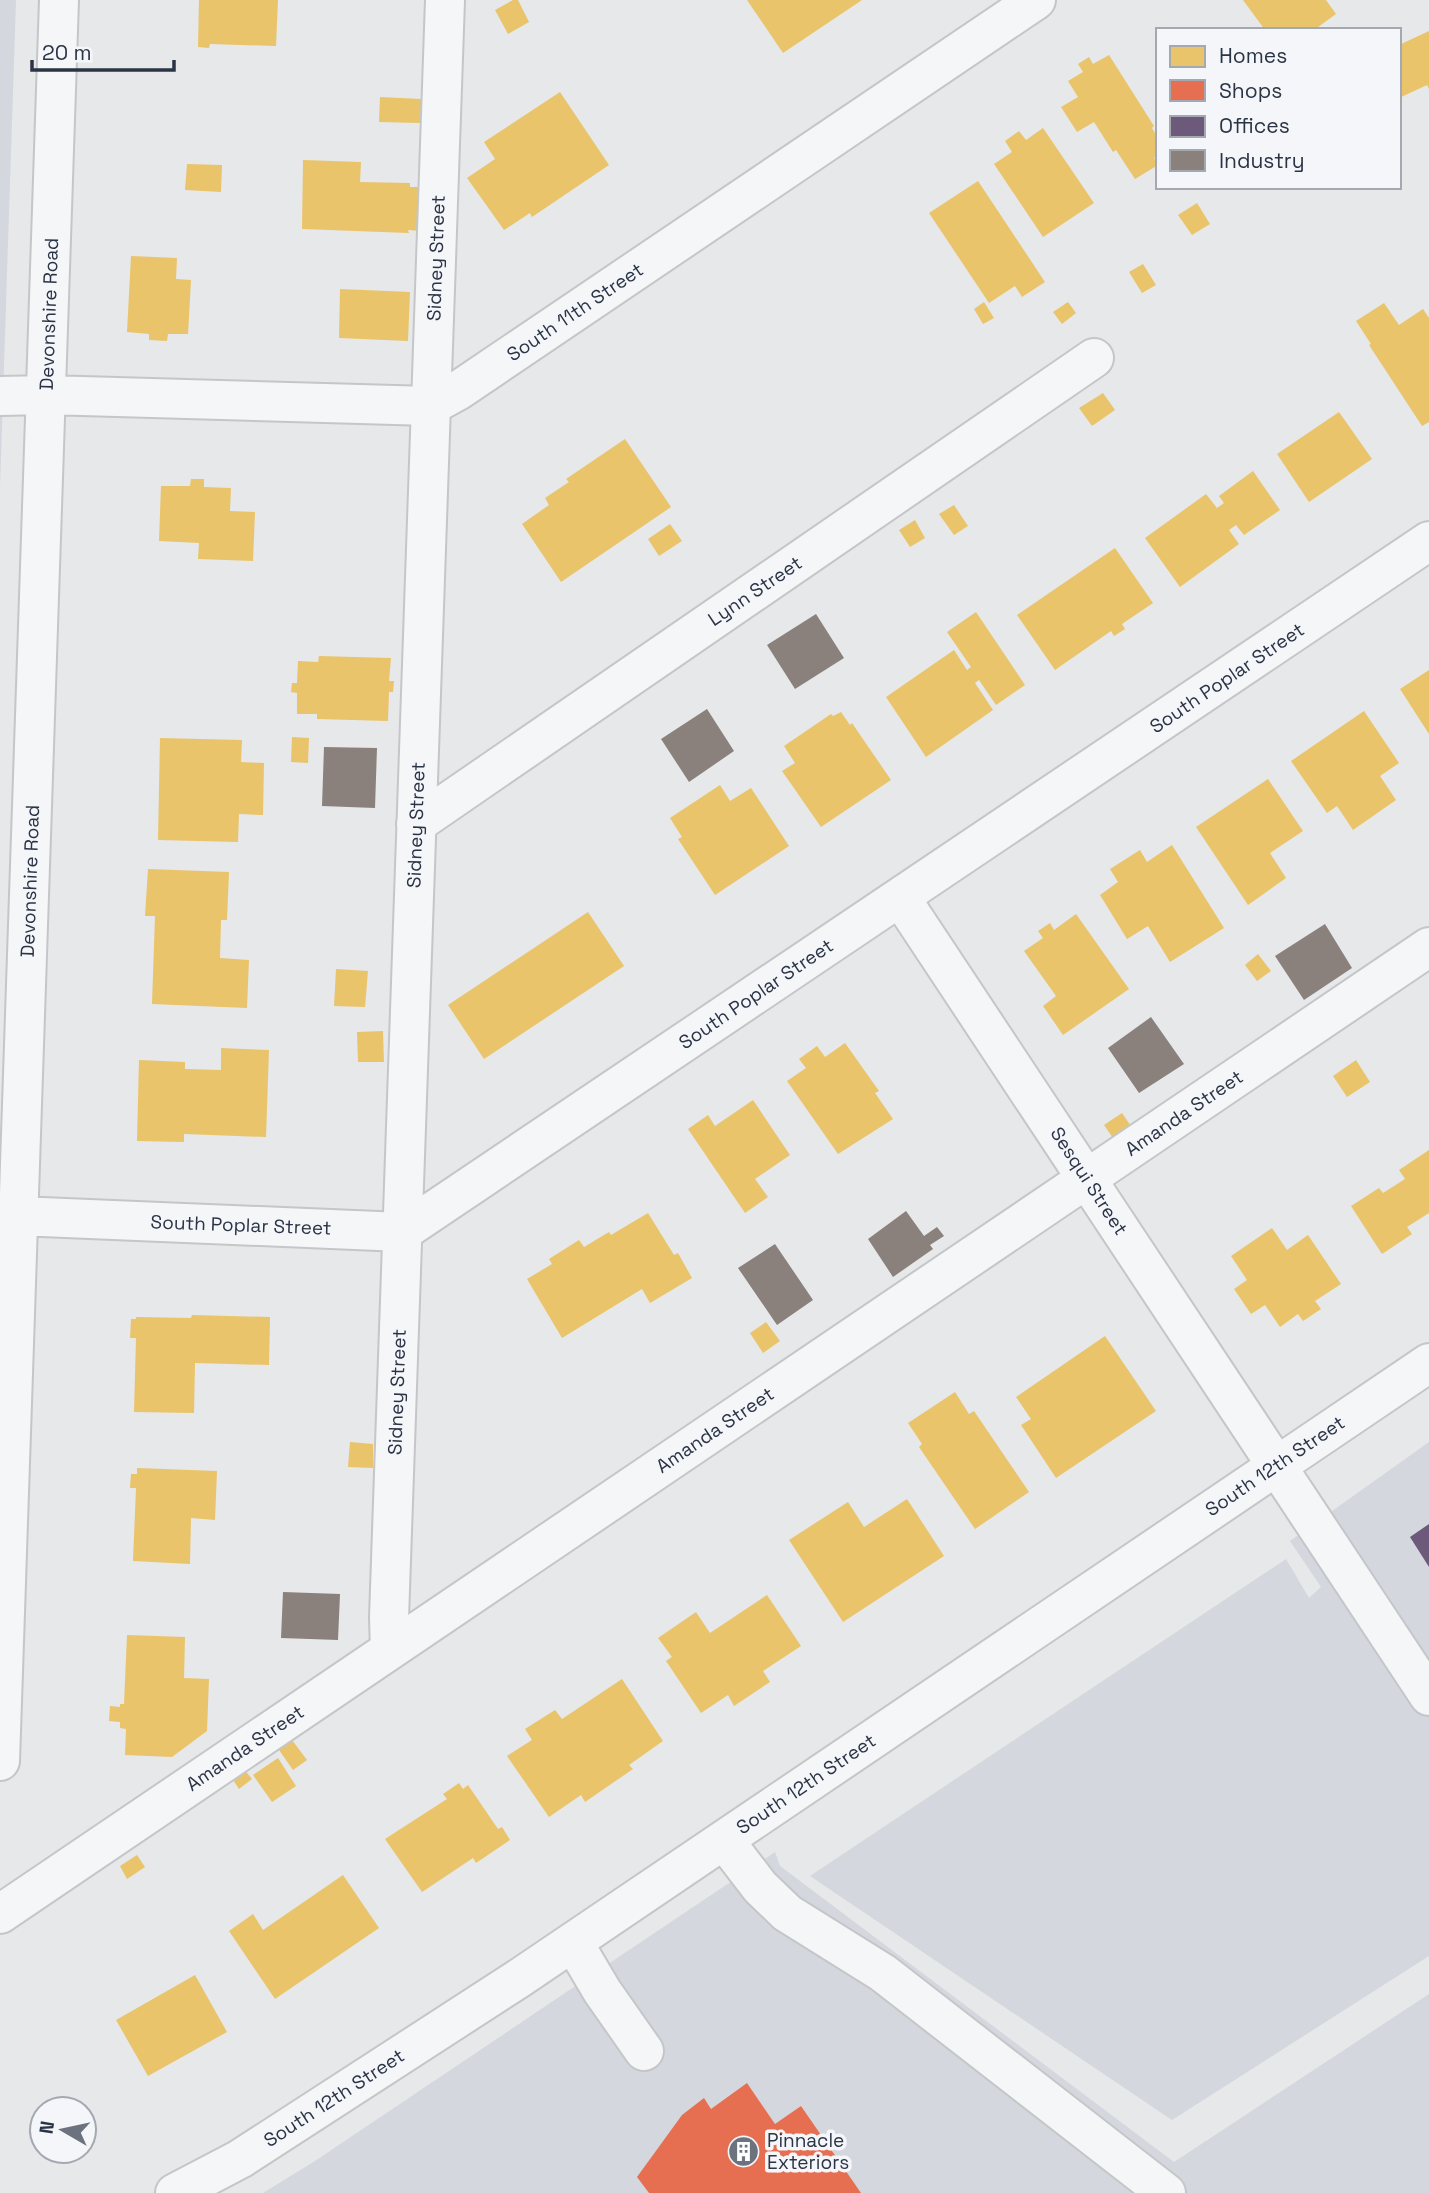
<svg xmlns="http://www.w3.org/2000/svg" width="1429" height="2193" font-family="'Space Grotesk',sans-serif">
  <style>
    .built { fill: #d4d7dd }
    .homes { fill: #e9c46a }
    .shops { fill: #e76f51 }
    .offices { fill: #6d597a }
    .industry { fill: #8a817c }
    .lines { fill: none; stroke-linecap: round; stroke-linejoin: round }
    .minor-casing { stroke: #c4c6c8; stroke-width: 42 }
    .minor { stroke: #f5f6f7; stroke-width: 38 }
    .labels { text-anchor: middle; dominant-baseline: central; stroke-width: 7; stroke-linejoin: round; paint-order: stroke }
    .street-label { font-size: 19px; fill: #2b3445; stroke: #f4f6f9 }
    .poi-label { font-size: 19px; fill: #2b3445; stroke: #f4f6f9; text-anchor: start }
  </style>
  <rect width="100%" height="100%" fill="#e6e8ea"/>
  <path class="built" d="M 0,0 L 16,0 L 0,487 Z
    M 1429,1442 L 1429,1956 L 1172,2120 L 810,1876 L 1286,1559 L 1309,1598 L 1321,1587 L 1290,1541 Z
    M 775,1852 L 780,1866 L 1174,2162 L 1429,1994 L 1429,2193 L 263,2193 L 315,2161 Z"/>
  <path class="homes" d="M 199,0 L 278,0 L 276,46 L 210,44 L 209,48 L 198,47 Z
    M 513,0 L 518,0 L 529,22 L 508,34 L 495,10 Z
    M 747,0 L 862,0 L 783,53 Z
    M 1243,0 L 1326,0 L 1336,14 L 1314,30 L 1265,30 Z
    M 1429,31 L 1429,89 L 1427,85 L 1399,98 L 1399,45 Z
    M 1109,55 L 1154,126 L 1152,128 L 1158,138 L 1158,155 L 1154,158 L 1158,165 L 1135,179 L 1116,150 L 1113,152 L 1094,122 L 1077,132 L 1061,107 L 1078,97 L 1068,81 L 1083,72 L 1078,64 L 1089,57 L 1093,64 Z
    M 560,92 L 609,165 L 532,217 L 530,213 L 504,230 L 467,178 L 495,159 L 484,142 Z
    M 380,97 L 421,99 L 421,123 L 379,122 Z
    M 1043,128 L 1094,203 L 1043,237 L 994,164 L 1012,152 L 1005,141 L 1019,131 L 1026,140 Z
    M 303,160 L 361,162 L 360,182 L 410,183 L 410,187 L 422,187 L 421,231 L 408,230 L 409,233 L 302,229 Z
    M 187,164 L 222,165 L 221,192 L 185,190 Z
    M 978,181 L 1045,282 L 1022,297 L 1015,286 L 989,303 L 929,213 Z
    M 1197,203 L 1210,224 L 1192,235 L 1178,215 Z
    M 131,256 L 177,258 L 176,279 L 191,280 L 188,334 L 168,334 L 167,341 L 149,340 L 149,334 L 127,332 Z
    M 1143,264 L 1156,285 L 1142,293 L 1129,272 Z
    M 340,289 L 410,292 L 408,341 L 339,338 Z
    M 984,302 L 994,318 L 983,324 L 974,309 Z
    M 1068,302 L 1076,313 L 1062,324 L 1053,312 Z
    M 1384,303 L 1399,325 L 1423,309 L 1429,318 L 1429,422 L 1422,426 L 1369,345 L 1371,344 L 1356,321 Z
    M 1103,393 L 1115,410 L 1092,426 L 1079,408 Z
    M 1339,412 L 1372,459 L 1309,502 L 1277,454 Z
    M 625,439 L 671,507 L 561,582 L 522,524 L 549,505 L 545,498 L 569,482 L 566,479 Z
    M 1253,471 L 1280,510 L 1244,535 L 1236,525 L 1229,530 L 1239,544 L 1180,587 L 1145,538 L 1206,494 L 1217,508 L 1224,503 L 1219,496 Z
    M 191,479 L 204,479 L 204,487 L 231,488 L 230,511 L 255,512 L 253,561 L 198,559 L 199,543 L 159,541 L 161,486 L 190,486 Z
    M 954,505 L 968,526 L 954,535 L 939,514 Z
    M 915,520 L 925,538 L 910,547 L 899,530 Z
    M 670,524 L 682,541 L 659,556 L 648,539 Z
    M 1115,548 L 1153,603 L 1122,624 L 1125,629 L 1114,636 L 1111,631 L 1055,670 L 1017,615 Z
    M 976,612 L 1025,685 L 996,705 L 979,680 L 975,683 L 993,710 L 926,757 L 886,697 L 954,650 L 967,670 L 971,667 L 947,632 Z
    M 319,656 L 391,658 L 389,681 L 394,681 L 393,692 L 389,692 L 388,721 L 317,719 L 317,714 L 297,714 L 297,693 L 291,692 L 292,683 L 297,683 L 298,661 L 318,662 Z
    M 1429,670 L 1429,734 L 1400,689 Z
    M 1364,711 L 1399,763 L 1380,776 L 1396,800 L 1353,830 L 1337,806 L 1327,813 L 1291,761 Z
    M 841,712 L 850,725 L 852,723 L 891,780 L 821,827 L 782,771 L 795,763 L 784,746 L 831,714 L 833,716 Z
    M 292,737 L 309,738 L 308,763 L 291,762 Z
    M 160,738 L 242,740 L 241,762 L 264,763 L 263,815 L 239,814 L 238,842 L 158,840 Z
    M 1268,779 L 1303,831 L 1270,853 L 1286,878 L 1248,905 L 1196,827 Z
    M 720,785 L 730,801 L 751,788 L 789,846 L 715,895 L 678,839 L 682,837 L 670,818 Z
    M 1172,845 L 1224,928 L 1170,962 L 1148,926 L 1127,939 L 1100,895 L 1118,882 L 1110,869 L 1140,850 L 1147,862 Z
    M 148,869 L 229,872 L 227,920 L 221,920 L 220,958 L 249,960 L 247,1008 L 152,1004 L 155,916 L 145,916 Z
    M 588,912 L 624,966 L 484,1059 L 448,1005 Z
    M 1076,914 L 1129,989 L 1063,1035 L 1043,1006 L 1056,996 L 1024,951 L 1043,938 L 1038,931 L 1050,923 L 1054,930 Z
    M 1258,954 L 1271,971 L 1257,981 L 1245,965 Z
    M 336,969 L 368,971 L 365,1007 L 334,1006 Z
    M 383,1031 L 384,1062 L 358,1062 L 357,1032 Z
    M 845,1043 L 879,1091 L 875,1093 L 893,1119 L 838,1154 L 787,1081 L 806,1068 L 799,1059 L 817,1046 L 825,1057 Z
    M 221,1048 L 269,1050 L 266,1137 L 184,1134 L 184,1142 L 137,1141 L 139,1060 L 185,1062 L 185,1069 L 221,1070 Z
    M 1356,1060 L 1370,1082 L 1347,1097 L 1333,1076 Z
    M 753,1100 L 790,1155 L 755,1179 L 768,1197 L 745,1213 L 688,1129 L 708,1115 L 715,1126 Z
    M 1122,1113 L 1133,1129 L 1115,1141 L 1104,1125 Z
    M 1429,1150 L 1429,1213 L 1407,1227 L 1412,1234 L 1382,1254 L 1351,1206 L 1379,1188 L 1383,1193 L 1405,1179 L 1399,1170 Z
    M 648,1213 L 674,1255 L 678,1253 L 692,1278 L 650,1303 L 642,1289 L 562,1338 L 527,1279 L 552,1264 L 549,1259 L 579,1240 L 584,1247 L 609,1232 L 611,1235 Z
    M 1272,1228 L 1287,1250 L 1308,1235 L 1341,1284 L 1315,1301 L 1321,1309 L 1303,1321 L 1298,1314 L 1280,1327 L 1265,1305 L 1251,1314 L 1234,1289 L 1247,1280 L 1231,1256 Z
    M 192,1315 L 270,1317 L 269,1365 L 195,1363 L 194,1413 L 134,1412 L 136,1338 L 130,1338 L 131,1319 L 136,1319 L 136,1317 L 191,1318 Z
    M 766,1322 L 780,1341 L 763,1353 L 750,1333 Z
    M 1105,1336 L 1156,1411 L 1056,1478 L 1021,1425 L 1031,1419 L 1016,1397 Z
    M 955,1392 L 969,1414 L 974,1411 L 1029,1492 L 975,1529 L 919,1447 L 922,1444 L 908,1423 Z
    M 350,1442 L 373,1444 L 373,1468 L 348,1467 Z
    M 137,1468 L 217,1471 L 215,1520 L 191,1518 L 190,1564 L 133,1561 L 136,1488 L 130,1488 L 131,1474 L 137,1474 Z
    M 907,1499 L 944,1556 L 843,1622 L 789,1540 L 848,1502 L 864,1527 Z
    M 767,1595 L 801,1646 L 763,1671 L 770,1682 L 734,1706 L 728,1695 L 701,1713 L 666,1661 L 672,1657 L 658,1638 L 696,1612 L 710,1633 Z
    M 127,1635 L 185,1637 L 184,1678 L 209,1679 L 207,1731 L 172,1757 L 125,1755 L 126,1729 L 120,1728 L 120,1722 L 109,1721 L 110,1706 L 120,1707 L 120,1704 L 124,1704 Z
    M 622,1679 L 663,1741 L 629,1765 L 633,1769 L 585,1802 L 581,1795 L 549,1817 L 507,1756 L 532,1740 L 525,1729 L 555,1710 L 562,1719 Z
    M 292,1740 L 307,1760 L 293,1770 L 279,1750 Z
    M 278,1758 L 296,1786 L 272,1802 L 253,1775 Z
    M 243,1768 L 252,1779 L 239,1789 L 231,1777 Z
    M 459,1783 L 463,1789 L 468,1785 L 498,1829 L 502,1827 L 510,1840 L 476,1863 L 473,1858 L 422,1892 L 385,1839 L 447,1799 L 443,1794 Z
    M 137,1855 L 145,1867 L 127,1879 L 120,1866 Z
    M 343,1875 L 379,1928 L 275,1999 L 229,1931 L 253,1914 L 263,1930 Z
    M 195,1975 L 227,2032 L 148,2076 L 116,2020 Z"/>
  <path class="shops" d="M 747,2083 L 775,2124 L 801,2106 L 861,2193 L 649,2193 L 637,2177 L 682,2115 L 704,2098 L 711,2109 Z"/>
  <path class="offices" d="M 1429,1524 L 1429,1567 L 1410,1537 Z"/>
  <path class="industry" d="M 816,614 L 844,658 L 795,689 L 767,645 Z
    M 707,709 L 734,751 L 689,782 L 661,739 Z
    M 324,747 L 377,748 L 375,808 L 322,806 Z
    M 1325,924 L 1352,968 L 1304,1000 L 1275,956 Z
    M 1151,1017 L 1184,1064 L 1139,1093 L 1108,1048 Z
    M 906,1211 L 924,1236 L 937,1227 L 944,1236 L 930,1245 L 933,1249 L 893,1277 L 868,1239 Z
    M 775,1244 L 813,1300 L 777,1325 L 738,1268 Z
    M 283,1592 L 340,1594 L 338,1640 L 281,1638 Z"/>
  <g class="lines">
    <defs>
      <path id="minor" d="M 0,396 L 47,395 L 430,406 L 459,390 L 1036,0
        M 416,824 L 1094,358
        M 900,897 L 1429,1696
        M 18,1216 L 402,1232 L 1429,541
        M 390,1650 L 389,1618 L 445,0
        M 0,1761 L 59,0
        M 724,1840 L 760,1887 L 787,1913 L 883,1973 L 1166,2193
        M 0,1914 L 1429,947
        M 573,1942 L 602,1991 L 644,2051
        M 175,2193 L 240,2159 L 518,1979 L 1429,1363"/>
    </defs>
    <use href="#minor" class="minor-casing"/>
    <use href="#minor" class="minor"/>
  </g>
  <defs>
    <symbol id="building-disc" viewBox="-11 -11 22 22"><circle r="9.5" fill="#6c737f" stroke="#f4f6f9"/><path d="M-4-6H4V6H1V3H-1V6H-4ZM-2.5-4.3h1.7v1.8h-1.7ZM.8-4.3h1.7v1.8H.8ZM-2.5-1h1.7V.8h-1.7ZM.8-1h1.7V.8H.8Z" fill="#fff"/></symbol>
  </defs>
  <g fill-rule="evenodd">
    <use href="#building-disc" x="726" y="2134" width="35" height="35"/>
  </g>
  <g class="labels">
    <g class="street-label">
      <text transform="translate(436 258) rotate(-88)">Sidney Street</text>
      <text transform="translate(575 312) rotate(-34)">South 11th Street</text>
      <text transform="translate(49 314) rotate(-88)">Devonshire Road</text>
      <text transform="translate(755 591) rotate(-34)">Lynn Street</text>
      <text transform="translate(1227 678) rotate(-34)">South Poplar Street</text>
      <text transform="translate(416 825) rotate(-88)">Sidney Street</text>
      <text transform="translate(30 881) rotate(-88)">Devonshire Road</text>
      <text transform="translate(756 994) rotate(-34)">South Poplar Street</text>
      <text transform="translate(1184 1113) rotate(-34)">Amanda Street</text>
      <text transform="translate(1089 1181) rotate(57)">Sesqui Street</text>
      <text transform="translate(241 1225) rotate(2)">South Poplar Street</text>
      <text transform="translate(397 1392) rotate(-88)">Sidney Street</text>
      <text transform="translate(715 1430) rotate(-34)">Amanda Street</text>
      <text transform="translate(1275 1466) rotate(-34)">South 12th Street</text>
      <text transform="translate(245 1748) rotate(-34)">Amanda Street</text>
      <text transform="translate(806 1784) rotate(-34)">South 12th Street</text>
      <text transform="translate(334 2098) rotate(-33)">South 12th Street</text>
    </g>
    <g class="poi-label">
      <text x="767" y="2140">Pinnacle<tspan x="767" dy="22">Exteriors</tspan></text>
    </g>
  </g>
  <rect x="1156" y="28" width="245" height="161" fill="#f4f6f9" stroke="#a4a8b1" stroke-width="2"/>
  <rect x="1170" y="46" width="35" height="21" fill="#e9c46a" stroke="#a4a8b1" stroke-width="2"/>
  <text x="1219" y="63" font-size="21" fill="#2b3445">Homes</text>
  <rect x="1170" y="80" width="35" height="21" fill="#e76f51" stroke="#a4a8b1" stroke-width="2"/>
  <text x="1219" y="98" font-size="21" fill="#2b3445">Shops</text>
  <rect x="1170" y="116" width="35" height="21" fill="#6d597a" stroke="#a4a8b1" stroke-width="2"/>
  <text x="1219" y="133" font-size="21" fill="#2b3445">Offices</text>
  <rect x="1170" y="150" width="35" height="21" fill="#8a817c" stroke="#a4a8b1" stroke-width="2"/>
  <text x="1219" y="168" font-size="21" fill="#2b3445">Industry</text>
  <g transform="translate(63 2130) rotate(279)"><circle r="33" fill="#f4f6f9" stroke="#a4a8b1" stroke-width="2"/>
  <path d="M0-5L12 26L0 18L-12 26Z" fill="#6c737f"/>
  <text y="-10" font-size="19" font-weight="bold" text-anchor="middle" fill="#2b3445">N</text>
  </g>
  <path d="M32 60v10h142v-10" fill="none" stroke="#2b3445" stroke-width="3.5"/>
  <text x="42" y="60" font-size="21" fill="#2b3445" stroke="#f4f6f9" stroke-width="5" paint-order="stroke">20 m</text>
</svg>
